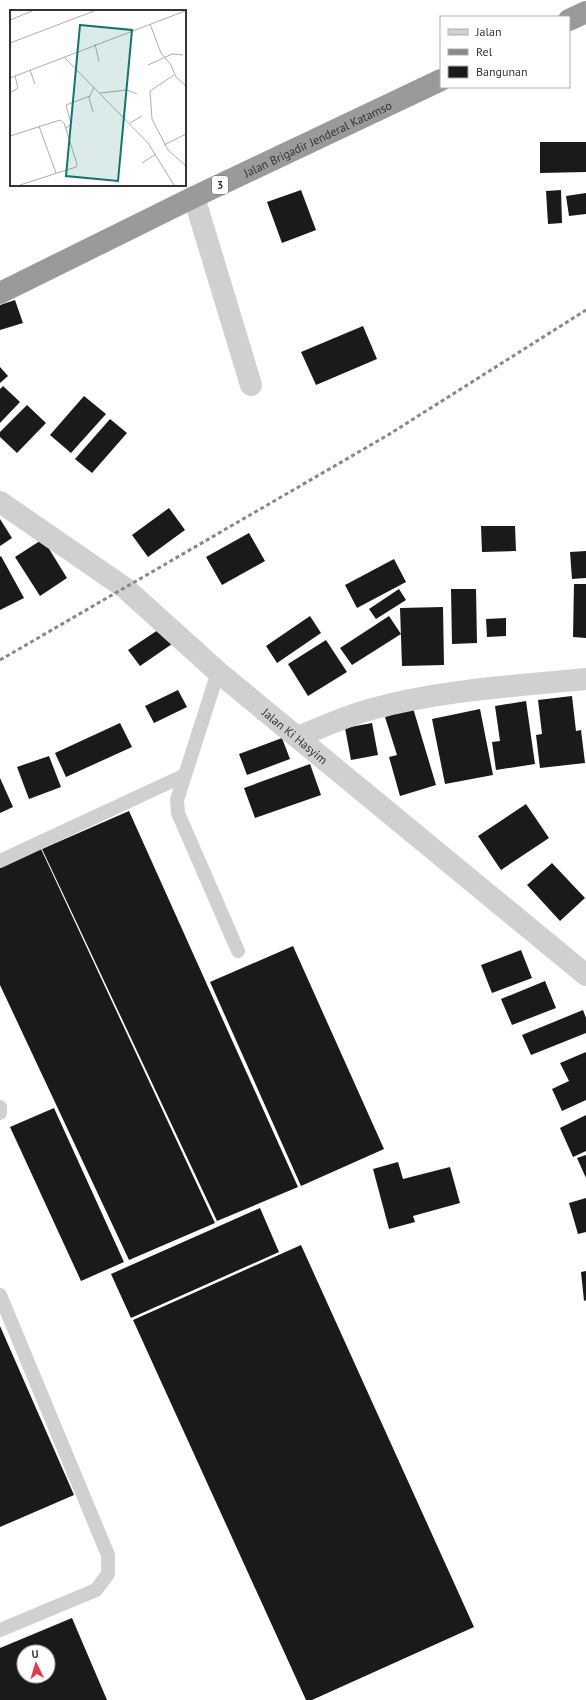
<svg xmlns="http://www.w3.org/2000/svg" width="586" height="1700" font-family="'PT Sans',sans-serif">
  <style>
    .building { fill: #1a1a1a; fill-rule: evenodd }
    .lines { fill: none; stroke-linecap: round; stroke-linejoin: round }
    .lane { stroke: #d0d0d0; stroke-width: 14 }
    .street { stroke: #d0d0d0; stroke-width: 22 }
    .highway { stroke: #9a9a9a; stroke-width: 22 }
    .rail { stroke: #888; stroke-width: 3; stroke-dasharray: 4 3; stroke-linecap: butt }
    .labels { text-anchor: middle; dominant-baseline: central; stroke-width: 4; stroke-linejoin: round; paint-order: stroke }
    .shield { fill: #fff; stroke: #707070; stroke-width: 1 }
    .shield-label { font-size: 11px; font-weight: bold; fill: #333 }
    .street-label { font-size: 12px; fill: #333; stroke: #fff }
    .inset-road { fill: none; stroke: #adadad; stroke-width: 1 }
    .view { fill: #0f766e; fill-opacity: 0.15; stroke: #0f766e; stroke-width: 2 }
    .inset-edge { fill: none; stroke: #333; stroke-width: 2 }
  </style>
  <rect width="100%" height="100%" fill="#fff"/>
  <path class="building" d="M 540,142 L 586,142 L 586,172 L 540,173 Z
    M 301,190 L 316,230 L 282,243 L 267,202 Z
    M 561,190 L 562,223 L 548,224 L 546,191 Z
    M 586,193 L 586,214 L 569,216 L 566,196 Z
    M 15,300 L 23,323 L 0,330 L 0,305 Z
    M 363,326 L 377,359 L 316,385 L 301,352 Z
    M 0,367 L 8,376 L 0,383 Z
    M 3,386 L 20,402 L 0,423 L 0,389 Z
    M 84,396 L 106,414 L 71,453 L 50,435 Z
    M 27,405 L 46,423 L 17,453 L 0,437 L 0,432 Z
    M 110,419 L 127,433 L 92,473 L 75,459 Z
    M 169,508 L 185,530 L 148,557 L 132,535 Z
    M 0,519 L 12,538 L 0,546 Z
    M 481,526 L 515,526 L 516,551 L 482,552 Z
    M 249,533 L 265,561 L 222,585 L 206,557 Z
    M 43,539 L 67,578 L 40,596 L 15,557 Z
    M 586,551 L 586,578 L 572,579 L 570,552 Z
    M 1,556 L 24,598 L 0,610 L 0,557 Z
    M 394,559 L 406,582 L 357,608 L 345,585 Z
    M 574,584 L 586,584 L 586,638 L 573,637 Z
    M 399,589 L 406,600 L 376,619 L 369,609 Z
    M 451,589 L 476,589 L 477,643 L 452,644 Z
    M 443,607 L 444,665 L 402,666 L 400,608 Z
    M 310,616 L 321,633 L 277,663 L 266,646 Z
    M 389,616 L 401,634 L 352,665 L 340,648 Z
    M 506,618 L 506,636 L 487,637 L 486,619 Z
    M 161,628 L 172,644 L 140,666 L 128,650 Z
    M 326,640 L 347,672 L 308,696 L 288,664 Z
    M 178,690 L 187,707 L 154,723 L 145,706 Z
    M 572,696 L 576,731 L 581,730 L 585,763 L 540,768 L 536,735 L 542,734 L 538,700 Z
    M 526,701 L 535,764 L 496,770 L 492,742 L 500,741 L 495,706 Z
    M 413,708 L 436,785 L 400,796 L 389,757 L 397,755 L 385,717 Z
    M 480,709 L 493,775 L 445,784 L 432,719 Z
    M 120,723 L 132,747 L 66,777 L 55,753 Z
    M 372,723 L 378,755 L 351,760 L 345,728 Z
    M 282,738 L 290,759 L 247,775 L 239,754 Z
    M 49,756 L 61,787 L 29,799 L 17,767 Z
    M 310,764 L 321,795 L 255,818 L 244,788 Z
    M 0,778 L 13,807 L 0,813 Z
    M 526,804 L 549,838 L 501,870 L 478,836 Z
    M 129,811 L 298,1187 L 217,1221 L 42,849 Z
    M 41,849 L 215,1223 L 129,1260 L 0,985 L 0,868 Z
    M 552,863 L 585,898 L 560,921 L 527,885 Z
    M 293,946 L 384,1149 L 301,1186 L 210,982 Z
    M 521,950 L 532,978 L 492,993 L 481,965 Z
    M 545,981 L 556,1008 L 512,1025 L 501,999 Z
    M 583,1010 L 586,1018 L 586,1033 L 531,1055 L 522,1035 Z
    M 586,1052 L 586,1100 L 562,1111 L 552,1089 L 569,1081 L 560,1063 Z
    M 54,1108 L 124,1262 L 81,1281 L 10,1127 Z
    M 586,1115 L 586,1151 L 573,1157 L 560,1128 Z
    M 586,1155 L 586,1178 L 577,1158 Z
    M 398,1162 L 403,1179 L 450,1167 L 460,1203 L 413,1216 L 415,1222 L 389,1229 L 373,1169 Z
    M 586,1198 L 586,1232 L 578,1234 L 569,1203 Z
    M 260,1208 L 279,1252 L 131,1318 L 111,1274 Z
    M 301,1245 L 474,1627 L 312,1700 L 306,1700 L 133,1320 Z
    M 586,1271 L 586,1300 L 584,1301 L 581,1272 Z
    M 0,1326 L 74,1495 L 0,1527 Z
    M 72,1618 L 107,1700 L 0,1700 L 0,1648 ZM 24,1652 L 48,1652 L 48,1676 L 24,1676 Z"/>
  <g class="lines">
    <path class="lane" d="M 218,672 L 177,800 L 178,813 L 238,951
      M 0,861 L 185,775
      M 0,1107 L 0,1113
      M 0,1295 L 108,1555 L 108,1574 L 96,1590 L 0,1630"/>
    <g class="street">
      <path d="M 194,197 L 251,385"/>
      <path id="s1" d="M 0,502 L 125,588 L 218,672 L 586,975"/>
      <path d="M 298,737 C 322,727 346,716 372,709 C 441,690 515,686 586,679"/>
    </g>
    <g class="highway">
      <path d="M 569,20 L 586,12"/>
      <path id="s2" d="M 0,293 L 194,197 L 441,80"/>
    </g>
    <path class="rail" d="M 0,660 L 388,435 L 586,310"/>
  </g>
  <g class="labels">
    <rect class="shield" x="212" y="176" width="16" height="18" rx="3"/>
    <g class="shield-label">
      <text x="220" y="185">3</text>
    </g>
    <g class="street-label">
      <text stroke="none"><textPath href="#s2" startOffset="353">Jalan Brigadir Jenderal Katamso</textPath></text>
      <text stroke="none"><textPath href="#s1" startOffset="377">Jalan Ki Hasyim</textPath></text>
    </g>
  </g>
  <g transform="translate(10 10)">
    <rect width="176" height="176" fill="#fff"/>
    <path class="inset-road" d="M 0,10 L 22,1M 140,14 L 151,43 L 161,55 L 166,67 L 176,76M 0,33 L 84,1M 85,34 L 89,52M 54,47 L 138,133 L 164,175M 138,55 L 162,44 L 173,45M 20,60 L 25,74M 164,65 L 140,81 L 142,109 L 158,140 L 176,156M 0,68 L 175,1M 0,83 L 8,78 L 5,66M 90,83 L 117,80 L 127,84M 83,102 L 79,88 L 84,77M 120,113 L 132,106M 29,116 L 46,163M 56,118 L 61,114 L 56,95 L 80,86M 0,126 L 50,110 L 54,113 L 67,154 L 66,157 L 10,175M 154,135 L 176,124M 132,153 L 146,144"/>
    <path class="view" d="M 70,15 L 122,20 L 108,171 L 56,166 Z"/>
    <rect width="176" height="176" class="inset-edge"/>
  </g>
  <rect x="440" y="16" width="130" height="72" fill="#ffffff" stroke="#adadad"/>
  <rect x="448" y="29" width="20" height="6" fill="#d0d0d0" stroke="#adadad"/>
  <text x="476" y="36" font-size="12" fill="#333333">Jalan</text>
  <rect x="448" y="49" width="20" height="6" fill="#888888" stroke="#adadad"/>
  <text x="476" y="56" font-size="12" fill="#333333">Rel</text>
  <rect x="448" y="66" width="20" height="12" fill="#1a1a1a" stroke="#adadad"/>
  <text x="476" y="76" font-size="12" fill="#333333">Bangunan</text>
  <g transform="translate(36 1664) rotate(355)"><circle r="19" fill="#ffffff" stroke="#adadad"/>
  <path d="M0-3L7 15L0 10L-7 15Z" fill="#e63946"/>
  <text y="-6" font-size="11" font-weight="bold" text-anchor="middle" fill="#333333">U</text>
  </g>
</svg>
